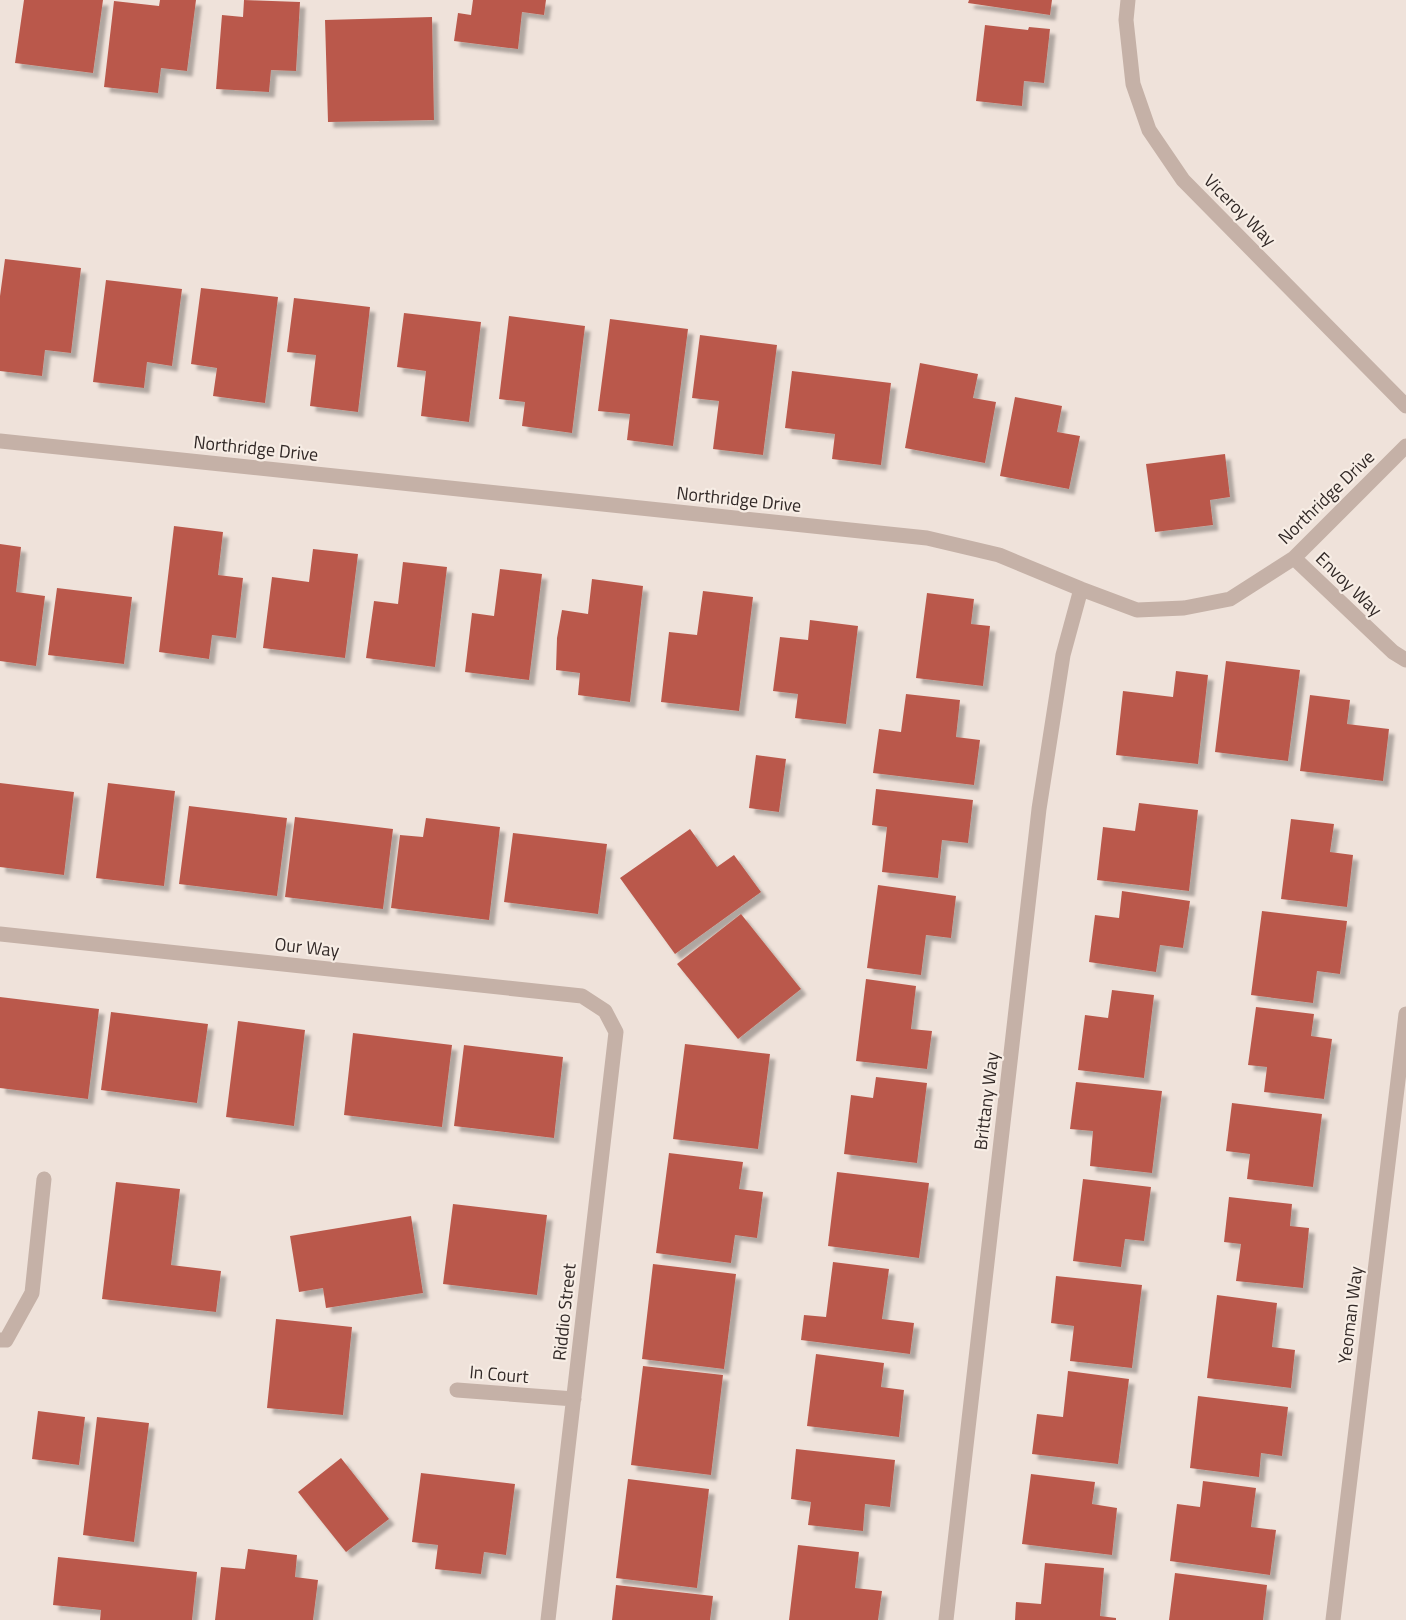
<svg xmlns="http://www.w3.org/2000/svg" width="1406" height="1620" font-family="'Titillium Web',sans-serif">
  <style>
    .building { fill: #ba594c; filter: url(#shadow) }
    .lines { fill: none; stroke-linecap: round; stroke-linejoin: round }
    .minor { stroke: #c5b1a7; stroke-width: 15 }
    .labels { text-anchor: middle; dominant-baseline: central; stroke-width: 4.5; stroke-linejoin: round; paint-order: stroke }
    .street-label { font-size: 18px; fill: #322927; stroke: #f7ede5 }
  </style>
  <defs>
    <filter id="shadow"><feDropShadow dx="5.5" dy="5.5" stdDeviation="1.5" flood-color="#0004"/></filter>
  </defs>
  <rect width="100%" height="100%" fill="#efe2da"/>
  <path class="building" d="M 24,0 L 103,0 L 93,73 L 15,63 Z
    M 160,0 L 196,0 L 187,71 L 161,68 L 158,93 L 104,87 L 114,1 L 159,6 Z
    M 244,0 L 300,2 L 296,71 L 271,70 L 269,92 L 216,89 L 222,15 L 243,17 Z
    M 473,0 L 546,0 L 544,15 L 522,12 L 518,49 L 454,41 L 458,13 L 471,15 Z
    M 969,0 L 1052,0 L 1050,15 L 968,3 Z
    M 432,17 L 434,120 L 328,122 L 325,20 Z
    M 985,25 L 1028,30 L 1029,27 L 1050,29 L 1044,83 L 1024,81 L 1022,106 L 976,101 Z
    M 5,259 L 81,268 L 71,353 L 45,350 L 42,376 L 0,371 L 0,296 Z
    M 106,280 L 182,289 L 172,366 L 147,362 L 144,388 L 93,382 Z
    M 201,288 L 278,297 L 265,403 L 213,396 L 217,368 L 191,364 Z
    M 294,298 L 370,307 L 358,412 L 310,406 L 316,355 L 287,352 Z
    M 404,313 L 481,322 L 469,422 L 421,416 L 426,371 L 397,367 Z
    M 509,316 L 585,326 L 572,433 L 522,426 L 525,402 L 499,399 Z
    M 610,319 L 688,329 L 673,446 L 627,440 L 630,414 L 598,411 Z
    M 700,335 L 777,345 L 763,455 L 713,449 L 719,401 L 692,398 Z
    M 920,363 L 978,374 L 973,398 L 996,402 L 985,463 L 905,448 Z
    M 792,371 L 891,383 L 881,465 L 832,459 L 835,434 L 785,428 Z
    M 1015,397 L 1062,406 L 1057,432 L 1080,436 L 1069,489 L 1000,476 Z
    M 1225,454 L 1230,497 L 1210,500 L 1213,525 L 1155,532 L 1146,464 Z
    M 174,526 L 223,532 L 218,575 L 243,578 L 236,638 L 212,635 L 209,659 L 159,652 Z
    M 0,544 L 21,547 L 16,592 L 45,596 L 36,666 L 0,661 Z
    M 313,549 L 358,554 L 345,658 L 263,648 L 272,577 L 309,582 Z
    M 403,562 L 447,567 L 435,667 L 366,658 L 374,601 L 398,604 Z
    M 500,569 L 542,574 L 529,680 L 465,672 L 472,613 L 494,616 Z
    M 592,579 L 643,586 L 630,702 L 578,695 L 580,673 L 556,670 L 557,638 L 562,610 L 588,614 Z
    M 57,588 L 132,597 L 124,664 L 48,655 Z
    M 703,591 L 753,597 L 739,711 L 661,702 L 669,632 L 697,635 Z
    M 927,593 L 974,599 L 971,624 L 990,626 L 983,686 L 916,678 Z
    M 810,620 L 858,626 L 846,724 L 795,718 L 798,694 L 773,691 L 780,637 L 808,640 Z
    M 1226,661 L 1300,670 L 1288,761 L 1215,752 Z
    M 1176,671 L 1208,675 L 1198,764 L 1116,755 L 1123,691 L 1173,697 Z
    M 906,694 L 960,700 L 956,737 L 980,740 L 974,785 L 873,773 L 879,729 L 901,732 Z
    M 1310,695 L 1350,700 L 1347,724 L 1389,729 L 1383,781 L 1300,771 Z
    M 756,755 L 786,759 L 779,812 L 749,808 Z
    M 0,783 L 74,792 L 64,875 L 0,867 Z
    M 108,783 L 175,791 L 164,886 L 96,878 Z
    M 876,789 L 973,800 L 968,843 L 942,840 L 938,878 L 882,872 L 887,827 L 872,825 Z
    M 1139,803 L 1198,810 L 1189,891 L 1097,880 L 1103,827 L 1135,831 Z
    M 189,806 L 287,818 L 277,896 L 179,884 Z
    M 295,817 L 393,829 L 383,909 L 285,897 Z
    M 426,818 L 500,827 L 489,920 L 391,908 L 400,835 L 423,837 Z
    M 1291,819 L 1334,824 L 1330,852 L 1353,855 L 1347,907 L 1281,899 Z
    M 690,829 L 717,867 L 734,855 L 761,892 L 675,954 L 620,878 Z
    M 513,833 L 607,844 L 598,914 L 504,902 Z
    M 878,885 L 956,896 L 951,938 L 926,935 L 921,975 L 867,968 Z
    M 1122,891 L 1190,901 L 1183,948 L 1160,945 L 1156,972 L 1089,962 L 1095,915 L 1119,918 Z
    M 1262,911 L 1347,921 L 1340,974 L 1317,971 L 1313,1003 L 1251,995 Z
    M 741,914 L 801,989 L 738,1039 L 677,964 Z
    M 866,979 L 916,986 L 911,1029 L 932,1031 L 927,1069 L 856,1061 Z
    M 1112,990 L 1154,995 L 1144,1078 L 1078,1070 L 1085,1015 L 1108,1018 Z
    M 0,997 L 99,1009 L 88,1099 L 0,1088 Z
    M 1256,1007 L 1314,1014 L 1311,1036 L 1332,1039 L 1324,1099 L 1264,1092 L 1267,1067 L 1248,1065 Z
    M 111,1012 L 208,1024 L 197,1103 L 101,1090 Z
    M 238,1021 L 305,1030 L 294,1126 L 226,1117 Z
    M 353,1033 L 452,1045 L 442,1127 L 344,1115 Z
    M 685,1044 L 770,1054 L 758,1149 L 673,1139 Z
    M 464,1045 L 563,1057 L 554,1138 L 454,1126 Z
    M 876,1077 L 927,1083 L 917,1163 L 844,1154 L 851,1095 L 873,1098 Z
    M 1076,1082 L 1162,1091 L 1152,1173 L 1090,1166 L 1093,1131 L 1070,1129 Z
    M 1232,1103 L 1322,1114 L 1313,1187 L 1247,1179 L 1250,1154 L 1226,1151 Z
    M 669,1153 L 743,1162 L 739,1189 L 763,1192 L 757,1238 L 735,1235 L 731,1263 L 656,1253 Z
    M 837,1172 L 929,1183 L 919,1258 L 828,1246 Z
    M 1083,1179 L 1151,1187 L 1144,1241 L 1125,1239 L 1121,1267 L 1073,1261 Z
    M 116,1182 L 180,1189 L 171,1265 L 221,1271 L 216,1312 L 102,1299 Z
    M 1229,1197 L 1292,1204 L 1290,1226 L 1309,1228 L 1303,1288 L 1236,1281 L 1241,1244 L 1224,1242 Z
    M 453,1204 L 547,1215 L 537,1295 L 443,1284 Z
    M 411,1216 L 423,1293 L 326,1308 L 323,1288 L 299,1292 L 290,1236 Z
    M 833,1262 L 889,1269 L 882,1319 L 914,1323 L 910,1354 L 801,1340 L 804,1315 L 826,1317 Z
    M 653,1264 L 736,1274 L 724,1369 L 642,1359 Z
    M 1056,1276 L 1142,1285 L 1132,1368 L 1070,1361 L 1074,1326 L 1051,1323 Z
    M 1217,1295 L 1277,1303 L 1272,1347 L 1295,1350 L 1291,1388 L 1207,1378 Z
    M 276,1319 L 352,1327 L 343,1415 L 267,1408 Z
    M 816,1354 L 884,1363 L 881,1387 L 904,1390 L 899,1437 L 807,1426 Z
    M 643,1366 L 723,1375 L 711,1475 L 631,1465 Z
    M 1068,1371 L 1129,1379 L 1118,1464 L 1032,1454 L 1037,1414 L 1063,1417 Z
    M 1198,1396 L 1288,1407 L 1282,1456 L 1261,1453 L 1259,1477 L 1190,1468 Z
    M 38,1411 L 85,1417 L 79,1465 L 32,1459 Z
    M 97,1417 L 149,1423 L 134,1542 L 83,1535 Z
    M 796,1449 L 895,1460 L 890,1507 L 865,1504 L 863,1531 L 808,1525 L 811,1502 L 791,1499 Z
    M 341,1458 L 389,1519 L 346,1552 L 298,1492 Z
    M 421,1473 L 515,1484 L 506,1555 L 484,1552 L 481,1574 L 435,1569 L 438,1545 L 412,1542 Z
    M 1031,1474 L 1095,1482 L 1092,1504 L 1117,1508 L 1112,1555 L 1022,1544 Z
    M 628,1479 L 709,1489 L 697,1588 L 616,1578 Z
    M 1203,1481 L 1256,1488 L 1251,1527 L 1276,1530 L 1270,1575 L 1170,1561 L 1177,1504 L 1200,1507 Z
    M 798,1545 L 859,1552 L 855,1588 L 882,1591 L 878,1620 L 789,1620 Z
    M 248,1549 L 297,1555 L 295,1577 L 318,1580 L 313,1620 L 215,1620 L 221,1567 L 245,1569 Z
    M 58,1557 L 197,1572 L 192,1620 L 100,1620 L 101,1610 L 53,1605 Z
    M 1045,1563 L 1104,1568 L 1100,1616 L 1116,1618 L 1116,1620 L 1015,1620 L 1016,1602 L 1041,1604 Z
    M 1175,1573 L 1267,1585 L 1263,1620 L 1169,1620 Z
    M 616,1585 L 713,1596 L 710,1620 L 612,1620 Z"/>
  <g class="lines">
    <path class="minor" d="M 1128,0 L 1126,20 L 1133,84 L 1149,130 L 1183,180 L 1406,406
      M 0,441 L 927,538 L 999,555 L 1081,589 L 1137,610 L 1184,608 L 1230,599 L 1294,558 L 1406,446
      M 1294,558 L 1393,652 L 1406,660
      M 0,934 L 582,996 L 605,1011 L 616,1032 L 548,1620
      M 0,1340 L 6,1340 L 32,1293 L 44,1179
      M 457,1390 L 574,1399
      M 946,1620 L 1039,809 L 1063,655 L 1081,589
      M 1333,1620 L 1406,1014"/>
  </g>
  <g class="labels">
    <g class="street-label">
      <text transform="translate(1240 210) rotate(45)">Viceroy Way</text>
      <text transform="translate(256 448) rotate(6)">Northridge Drive</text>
      <text transform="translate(1326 497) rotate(-44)">Northridge Drive</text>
      <text transform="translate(739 499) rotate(6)">Northridge Drive</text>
      <text transform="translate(1349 584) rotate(44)">Envoy Way</text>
      <text transform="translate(307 947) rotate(6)">Our Way</text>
      <text transform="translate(986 1101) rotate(-83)">Brittany Way</text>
      <text transform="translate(564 1312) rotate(-84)">Riddio Street</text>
      <text transform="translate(1350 1315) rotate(-83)">Yeoman Way</text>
      <text transform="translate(499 1374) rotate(5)">In Court</text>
    </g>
  </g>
</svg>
